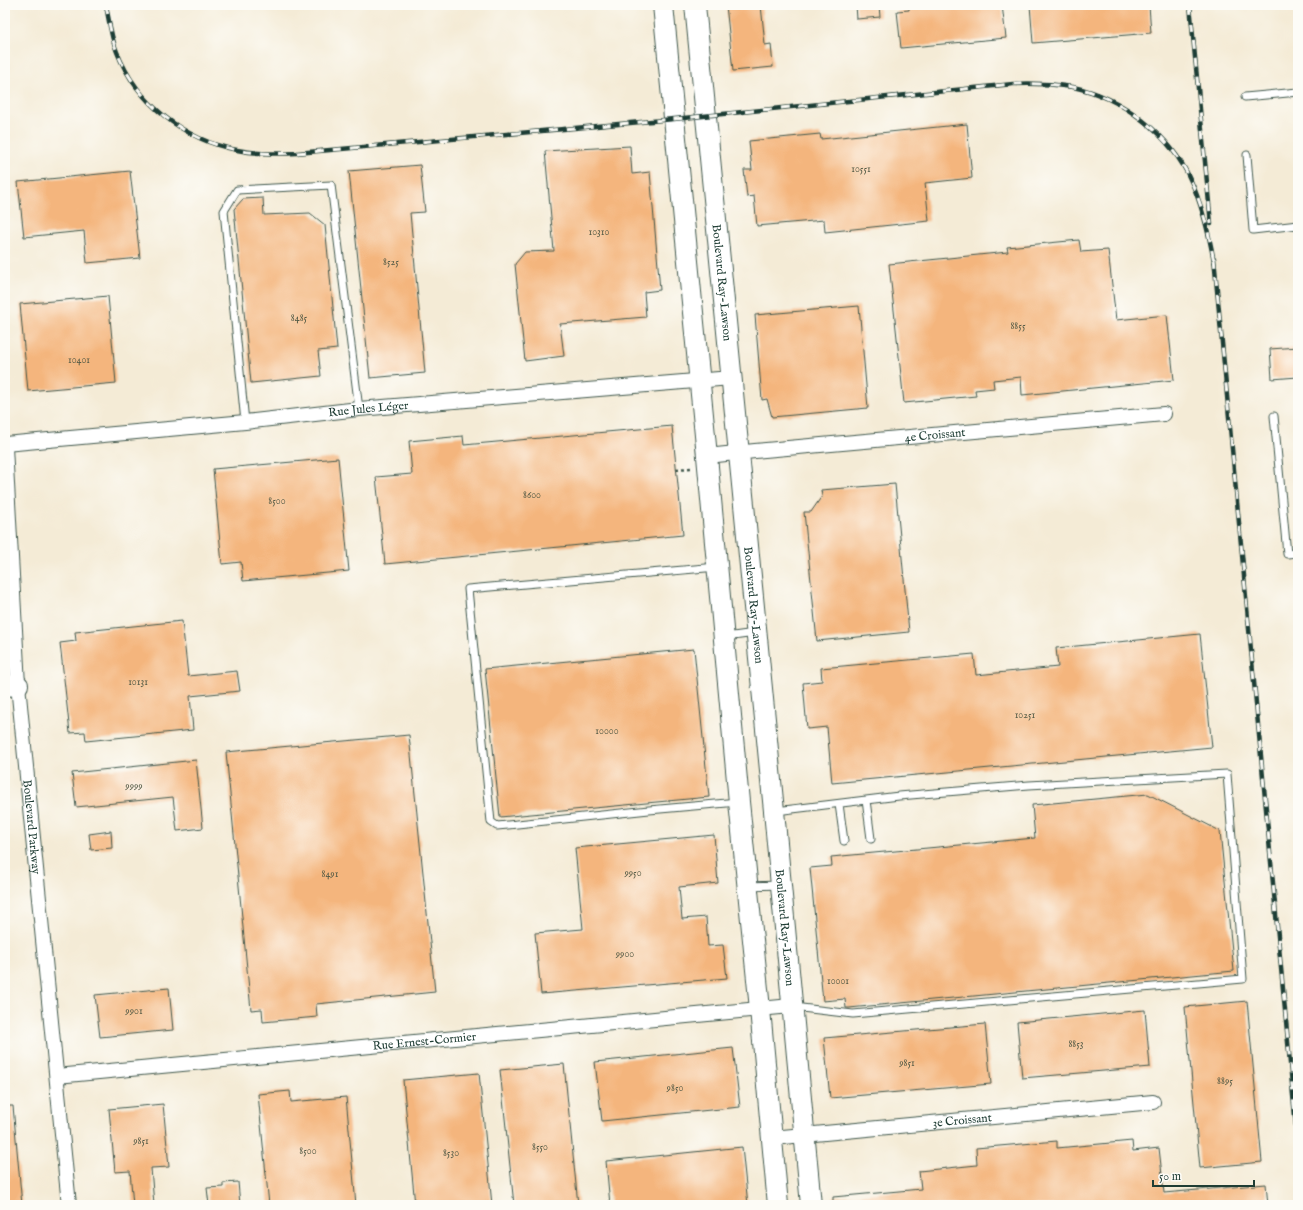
<svg xmlns="http://www.w3.org/2000/svg" width="1303" height="1210" font-family="'IM FELL English',serif">
  <style>
    .building { fill: #f4b57d }
    .lines { fill: none; stroke-linecap: round; stroke-linejoin: round }
    .lane-casing { stroke: #3f574c; stroke-width: 9 }
    .street-casing { stroke: #3f574c; stroke-width: 16 }
    .secondary-casing { stroke: #3f574c; stroke-width: 22 }
    .path { stroke: #3f574c; stroke-width: 2.5; stroke-dasharray: 3 3; stroke-linecap: butt }
    .lane { stroke: #fff; stroke-width: 7 }
    .street { stroke: #fff; stroke-width: 14 }
    .secondary { stroke: #fff; stroke-width: 20 }
    .rail-casing { stroke: #1f3d34; stroke-width: 4.5 }
    .rail { stroke: #fdfcf7; stroke-width: 3; stroke-dasharray: 9; stroke-linecap: butt }
    .labels { text-anchor: middle; dominant-baseline: central; stroke-width: 3; stroke-linejoin: round; paint-order: stroke }
    .number-label { font-size: 10px; fill: #545b46 }
    .street-label { font-size: 12px; fill: #1f3d34; stroke: #fdfcf7 }
  </style>
  <rect width="100%" height="100%" fill="#fdfcf7"/>
  <filter id="ink" filterUnits="userSpaceOnUse"><feTurbulence type="fractalNoise" baseFrequency=".025" numOctaves="2"/><feDisplacementMap in="SourceGraphic" scale="8" xChannelSelector="R" yChannelSelector="G"/><feConvolveMatrix kernelMatrix="1 2 1 2 8 2 1 2 1" color-interpolation-filters="sRGB"/></filter>
  <filter id="wash" filterUnits="userSpaceOnUse"><feTurbulence type="fractalNoise" baseFrequency=".012" numOctaves="4" result="noise"/><feDisplacementMap in="SourceGraphic" scale="16" xChannelSelector="R" yChannelSelector="G"/><feGaussianBlur stdDeviation="0.9" result="paint"/><feColorMatrix in="noise" values="0 0 0 0 0 0 0 0 0 0 0 0 0 0 0 0 0 1.4 0 .05"/><feComposite in="paint" operator="in"/></filter>
  <g filter="url(#wash)">
    <rect width="100%" height="100%" fill="#f4ebd6"/>
    <g id="blocks">
      <path class="building" d="M 726,5 L 761,5 L 765,45 L 771,44 L 773,67 L 733,71 Z
        M 856,5 L 879,5 L 880,17 L 857,19 Z
        M 909,5 L 1002,5 L 1006,38 L 901,48 L 897,11 L 909,10 Z
        M 1030,5 L 1149,5 L 1151,33 L 1033,43 Z
        M 967,124 L 972,178 L 925,183 L 929,221 L 825,232 L 824,220 L 757,226 L 754,196 L 747,197 L 744,170 L 752,170 L 749,141 L 820,134 L 821,139 Z
        M 630,146 L 632,174 L 650,172 L 660,290 L 644,292 L 646,317 L 560,324 L 564,356 L 525,361 L 515,264 L 525,252 L 554,251 L 545,151 Z
        M 420,165 L 425,212 L 410,213 L 425,373 L 370,378 L 349,171 Z
        M 130,171 L 140,258 L 87,263 L 84,231 L 24,237 L 18,182 Z
        M 263,198 L 264,215 L 310,213 L 325,225 L 337,349 L 318,351 L 321,376 L 251,383 L 234,209 L 243,199 Z
        M 1079,240 L 1081,252 L 1108,250 L 1116,320 L 1167,315 L 1174,380 L 1022,395 L 1021,377 L 993,380 L 994,388 L 975,390 L 976,396 L 904,403 L 889,264 L 1008,252 L 1007,247 Z
        M 108,296 L 116,383 L 28,391 L 20,304 Z
        M 859,306 L 868,408 L 772,417 L 767,399 L 762,400 L 755,315 Z
        M 1298,347 L 1298,377 L 1272,379 L 1270,349 Z
        M 672,426 L 683,535 L 385,564 L 376,477 L 412,474 L 409,441 L 463,436 L 464,445 Z
        M 338,458 L 349,571 L 243,581 L 241,562 L 222,564 L 213,469 Z
        M 895,484 L 909,632 L 817,641 L 804,512 L 811,512 L 822,496 L 821,490 Z
        M 182,621 L 188,676 L 237,671 L 240,691 L 190,696 L 193,730 L 86,741 L 85,732 L 70,733 L 60,643 L 76,641 L 75,632 Z
        M 1200,634 L 1212,747 L 832,783 L 827,727 L 807,729 L 803,683 L 822,681 L 821,668 L 974,654 L 976,675 L 1058,667 L 1056,648 Z
        M 694,649 L 709,797 L 500,817 L 485,669 Z
        M 409,735 L 435,992 L 316,1004 L 317,1017 L 263,1022 L 262,1009 L 251,1010 L 226,752 Z
        M 196,760 L 203,828 L 177,831 L 173,797 L 76,807 L 72,773 Z
        M 1148,794 L 1220,831 L 1234,971 L 849,1008 L 846,1008 L 845,999 L 823,1001 L 810,868 L 832,866 L 831,857 L 1035,838 L 1032,805 Z
        M 111,831 L 112,848 L 91,850 L 89,834 Z
        M 714,835 L 718,883 L 679,887 L 682,919 L 706,917 L 708,946 L 723,945 L 727,978 L 541,994 L 535,933 L 583,929 L 575,848 Z
        M 169,988 L 173,1030 L 100,1037 L 95,995 Z
        M 1247,1001 L 1262,1162 L 1200,1168 L 1185,1007 Z
        M 1145,1010 L 1150,1067 L 1022,1078 L 1017,1022 Z
        M 985,1024 L 991,1084 L 830,1098 L 824,1038 Z
        M 733,1048 L 740,1107 L 602,1121 L 595,1062 Z
        M 564,1064 L 578,1205 L 514,1205 L 500,1070 Z
        M 479,1073 L 492,1205 L 415,1205 L 403,1080 Z
        M 290,1091 L 291,1102 L 346,1097 L 356,1205 L 269,1205 L 258,1094 Z
        M 163,1104 L 169,1167 L 151,1168 L 154,1205 L 133,1205 L 130,1171 L 115,1172 L 109,1109 Z
        M 5,1106 L 13,1106 L 22,1205 L 5,1205 Z
        M 1057,1141 L 1057,1148 L 1132,1141 L 1133,1151 L 1159,1148 L 1164,1193 L 1266,1184 L 1268,1205 L 833,1205 L 833,1197 L 921,1189 L 919,1171 L 977,1165 L 976,1148 Z
        M 742,1147 L 748,1205 L 610,1205 L 606,1161 Z
        M 238,1182 L 240,1205 L 209,1205 L 207,1188 L 223,1187 L 223,1183 Z"/>
    </g>
  </g>
  <g filter="url(#ink)">
    <use href="#blocks" fill-opacity="0" stroke="#3f574c" stroke-width="1"/>
    <g class="lines">
      <defs>
        <path id="lane" d="M 1245,97 L 1298,92
          M 1247,155 L 1253,230 L 1298,225
          M 1274,416 L 1287,554 L 1298,553
          M 245,422 L 224,211 L 237,190 L 331,185 L 359,409
          M 717,567 L 468,589 L 491,822 L 497,826 L 508,825 L 649,810 L 738,802
          M 726,637 L 755,633
          M 866,800 L 871,839
          M 839,804 L 844,841
          M 776,811 L 899,796 L 1029,785 L 1227,774 L 1243,979 L 853,1014 L 793,1007
          M 750,886 L 779,885"/>
        <g id="street">
          <path id="s1" d="M 5,444 L 245,422 L 359,409 L 731,378"/>
          <path id="s2" d="M 5,447 L 18,685 L 69,1205"/>
          <path id="s3" d="M 707,456 L 755,451 L 1164,414"/>
          <path id="s4" d="M 57,1076 L 791,1006"/>
          <path id="s5" d="M 772,1138 L 1153,1102"/>
        </g>
        <g id="secondary">
          <path d="M 663,5 L 707,456 L 739,802 L 760,1009 L 778,1205"/>
          <path id="s6" d="M 695,5 L 774,811 L 811,1205"/>
          <path d="M 5,686 L 18,685"/>
        </g>
      </defs>
      <use href="#lane" class="lane-casing"/>
      <use href="#street" class="street-casing"/>
      <use href="#secondary" class="secondary-casing"/>
      <path class="path" d="M 676,469 L 691,468"/>
      <use href="#lane" class="lane"/>
      <use href="#street" class="street"/>
      <use href="#secondary" class="secondary"/>
      <defs>
        <path id="rail" d="M 106,5 C 109,21 111,37 117,52 C 137,103 184,140 237,150 C 256,154 277,154 297,153 L 674,119 L 1013,84 C 1033,83 1053,84 1073,87 C 1122,97 1171,135 1191,181 C 1203,207 1209,234 1214,262
          M 1190,5 L 1211,224
          M 1214,258 L 1298,1148"/>
      </defs>
      <use href="#rail" class="rail-casing"/>
      <use href="#rail" class="rail"/>
    </g>
  </g>
  <g class="labels">
    <g class="number-label">
      <text x="861" y="169">10551</text>
      <text x="599" y="232">10310</text>
      <text x="391" y="262">8525</text>
      <text x="299" y="318">8485</text>
      <text x="1018" y="326">8855</text>
      <text x="79" y="360">10401</text>
      <text x="532" y="495">8600</text>
      <text x="277" y="501">8500</text>
      <text x="138" y="682">10131</text>
      <text x="1025" y="715">10251</text>
      <text x="607" y="731">10000</text>
      <text x="134" y="786">9999</text>
      <text x="633" y="873">9950</text>
      <text x="330" y="874">8491</text>
      <text x="625" y="954">9900</text>
      <text x="838" y="981">10001</text>
      <text x="134" y="1011">9901</text>
      <text x="1076" y="1044">8853</text>
      <text x="907" y="1063">9851</text>
      <text x="1225" y="1081">8895</text>
      <text x="675" y="1088">9850</text>
      <text x="141" y="1141">9851</text>
      <text x="540" y="1147">8550</text>
      <text x="308" y="1151">8500</text>
      <text x="451" y="1153">8530</text>
    </g>
    <g class="street-label">
      <text stroke="none"><textPath href="#s6" startOffset="279">Boulevard Ray-Lawson</textPath></text>
      <text stroke="none"><textPath href="#s1" startOffset="365">Rue Jules Léger</textPath></text>
      <text stroke="none"><textPath href="#s3" startOffset="229">4e Croissant</textPath></text>
      <text stroke="none"><textPath href="#s6" startOffset="603">Boulevard Ray-Lawson</textPath></text>
      <text stroke="none"><textPath href="#s2" startOffset="381">Boulevard Parkway</textPath></text>
      <text stroke="none"><textPath href="#s6" startOffset="927">Boulevard Ray-Lawson</textPath></text>
      <text stroke="none"><textPath href="#s4" startOffset="369">Rue Ernest-Cormier</textPath></text>
      <text stroke="none"><textPath href="#s5" startOffset="191">3e Croissant</textPath></text>
    </g>
  </g>
  <rect width="1303" height="1210" fill="none" stroke="#fdfcf7" stroke-width="20"/>
  <path d="M1153 1180v6h101v-6" fill="none" stroke="#1f3d34" stroke-width="2"/>
  <text x="1159" y="1180" font-size="12" fill="#1f3d34" stroke="#fdfcf7" stroke-width="3" paint-order="stroke">50 m</text>
</svg>
